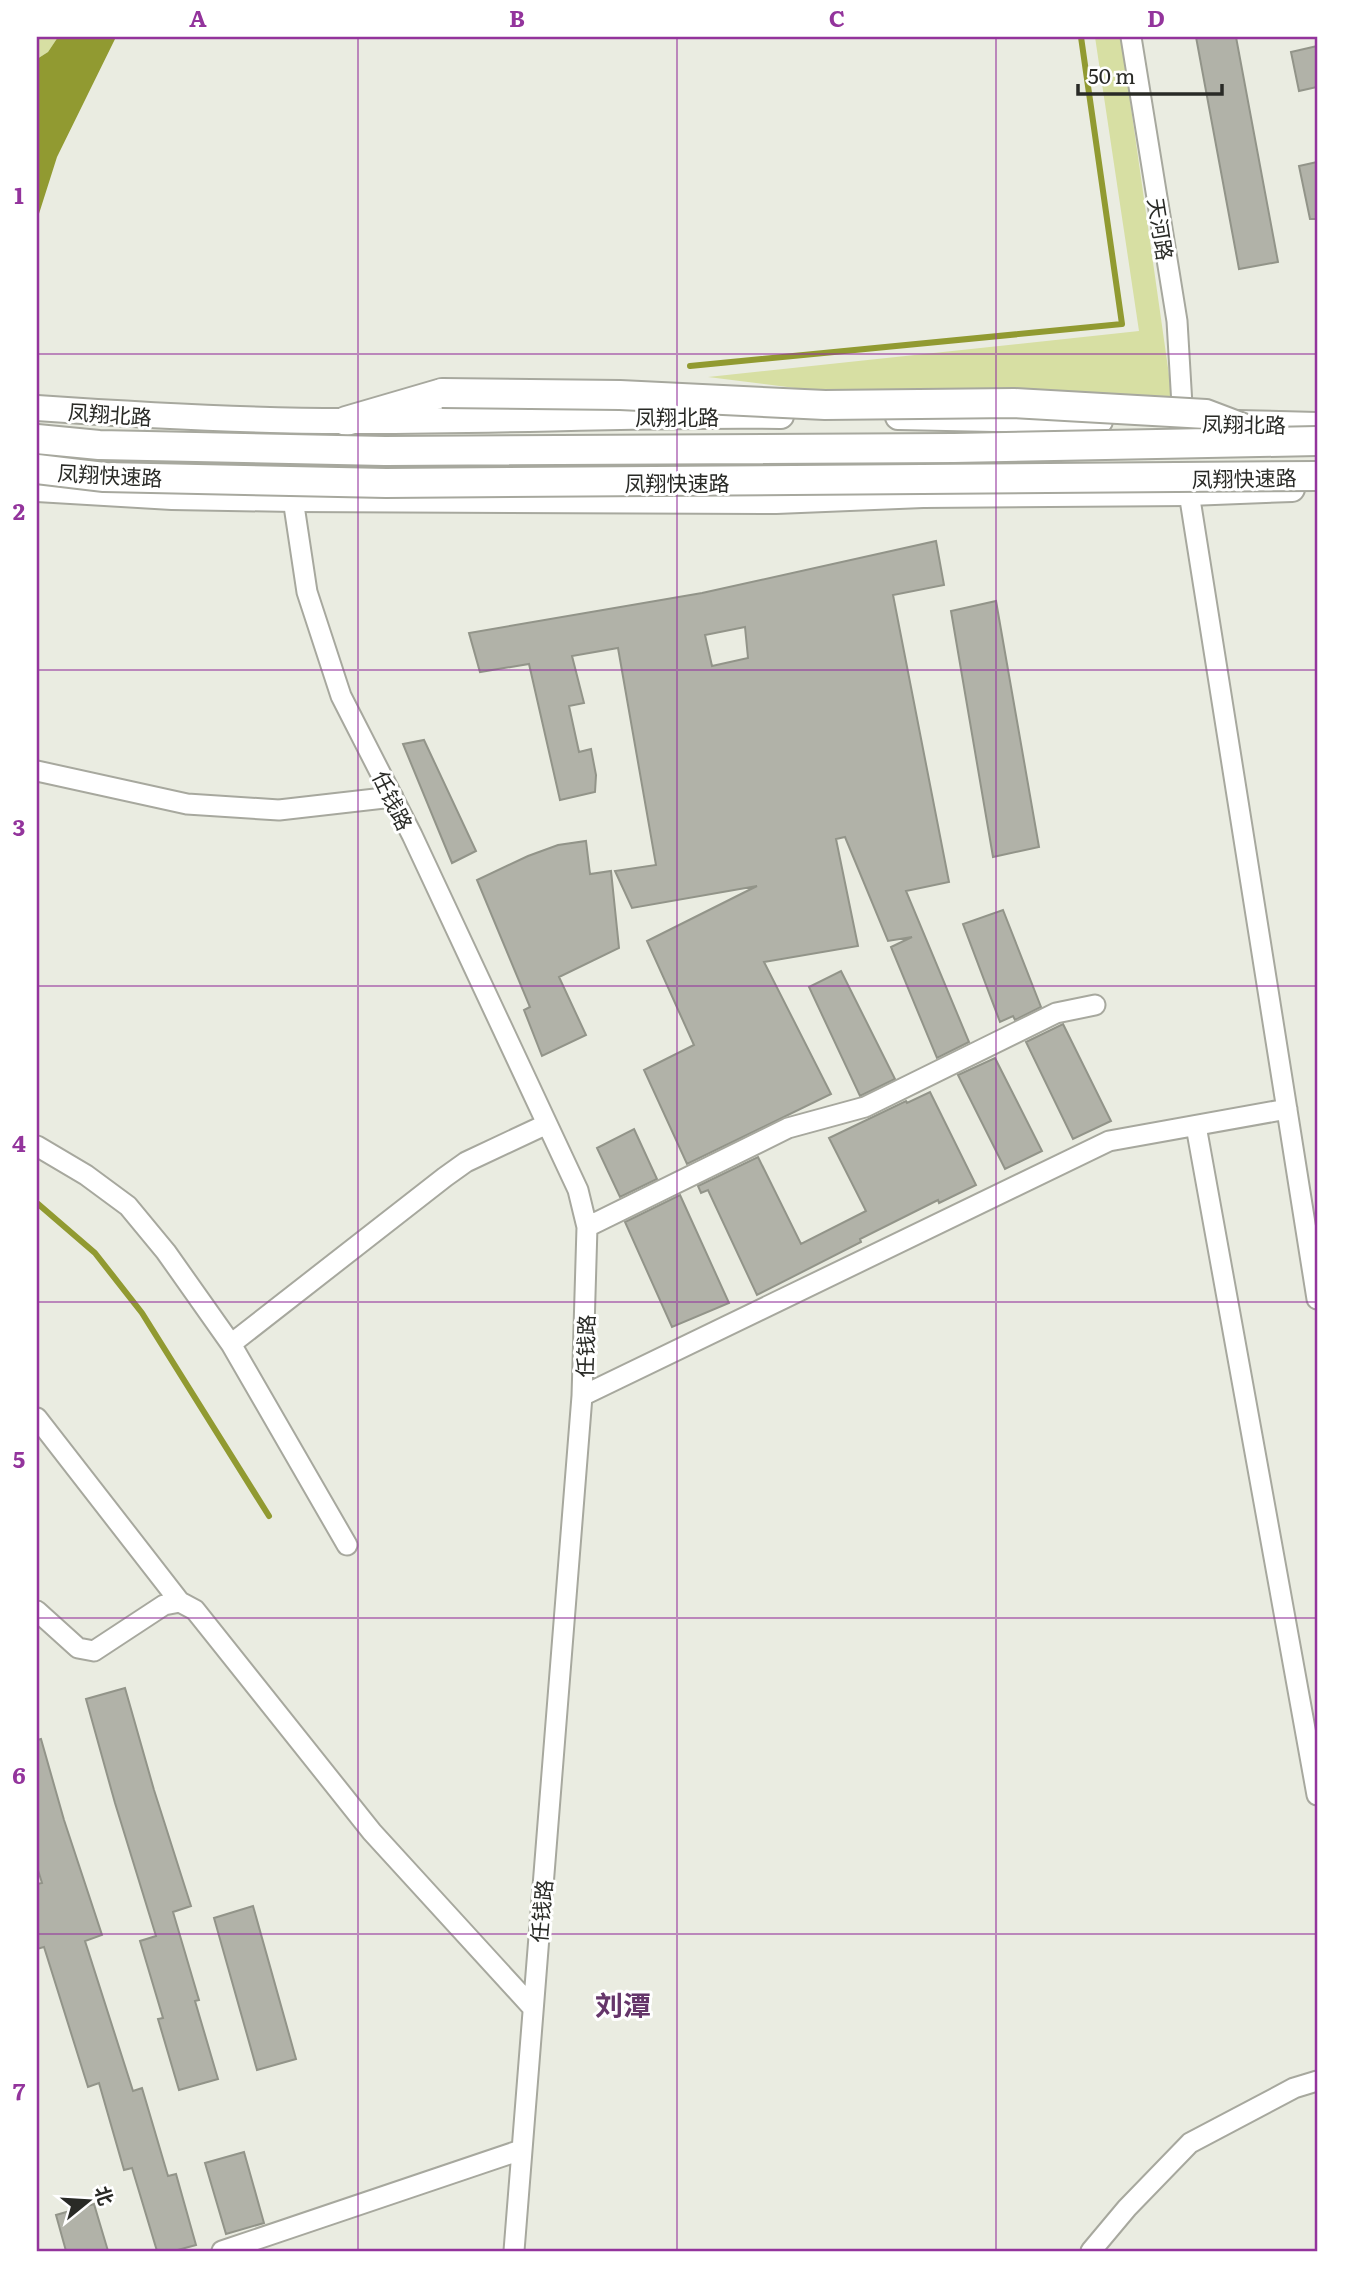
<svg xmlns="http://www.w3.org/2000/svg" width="1354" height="2288" font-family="Literata,'Noto Sans SC',serif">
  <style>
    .green { fill: #d7dfa3 }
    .water { fill: #919a31 }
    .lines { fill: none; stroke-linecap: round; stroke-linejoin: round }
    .stream { stroke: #919a31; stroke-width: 6 }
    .building { fill: #b1b2a8; stroke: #929489; stroke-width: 2; fill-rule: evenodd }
    .minor-casing { stroke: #a7a89e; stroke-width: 23 }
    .major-casing { stroke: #a7a89e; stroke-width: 28 }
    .highway-casing { stroke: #a7a89e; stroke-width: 32 }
    .minor { stroke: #fff; stroke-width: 19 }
    .major { stroke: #fff; stroke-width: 24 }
    .highway { stroke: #fff; stroke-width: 28 }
    .highway-bridge-casing { stroke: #a7a89e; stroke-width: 32; stroke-linecap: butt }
    .highway-bridge { stroke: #fff; stroke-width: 28 }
    .grid { fill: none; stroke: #93349c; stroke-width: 2; stroke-opacity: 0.55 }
    .labels { text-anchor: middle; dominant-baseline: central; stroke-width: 6; stroke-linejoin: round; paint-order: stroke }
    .street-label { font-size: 21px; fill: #292a26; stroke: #fff }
    .district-label { font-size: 28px; font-weight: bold; fill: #65366a; stroke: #fff }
    .neatline { fill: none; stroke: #93349c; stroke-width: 2.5 }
    .grid-label { font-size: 23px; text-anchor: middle; font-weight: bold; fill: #93349c }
  </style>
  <rect width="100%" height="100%" fill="#eaece1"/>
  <path class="green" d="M 37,37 L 58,37 L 48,52 L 37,59 Z
    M 1095,37 L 1121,37 L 1172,396 L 826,392 L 708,377 L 1139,331 Z"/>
  <path class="water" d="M 58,37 L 116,37 L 57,157 L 37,220 L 37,59 L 48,52 Z"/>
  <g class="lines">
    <path class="stream" d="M 690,366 L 1122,324 L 1081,37
      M 37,1203 L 95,1253 L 142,1313 L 269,1516"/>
  </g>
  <path class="building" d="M 1196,37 L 1236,37 L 1278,262 L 1239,269 Z
    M 1317,46 L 1317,87 L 1299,91 L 1291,52 Z
    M 1317,162 L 1317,219 L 1310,219 L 1299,166 Z
    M 936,541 L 944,585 L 893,595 L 949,882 L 906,891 L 969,1042 L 937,1058 L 891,947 L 912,937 L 888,941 L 845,837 L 836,839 L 858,946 L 764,962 L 831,1094 L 687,1164 L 644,1070 L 694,1045 L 647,941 L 757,886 L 632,908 L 615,871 L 656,865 L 618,648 L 572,656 L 584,703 L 569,706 L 579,752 L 591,749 L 596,775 L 595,792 L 560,800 L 529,664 L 480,672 L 469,633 L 702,593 ZM 745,627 L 748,658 L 712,666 L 705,635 Z
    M 996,601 L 1039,847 L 993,857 L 951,611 Z
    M 424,740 L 476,851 L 452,863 L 403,744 Z
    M 586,841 L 590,874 L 611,871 L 619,948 L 559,977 L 586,1035 L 542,1056 L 524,1010 L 530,1007 L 477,880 L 528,856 L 558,845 Z
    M 1003,910 L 1041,1007 L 1015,1020 L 1013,1016 L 1000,1022 L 963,924 Z
    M 841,971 L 895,1079 L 860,1096 L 809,987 Z
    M 1063,1024 L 1111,1121 L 1073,1139 L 1026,1042 Z
    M 995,1058 L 1042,1151 L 1005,1169 L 958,1075 Z
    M 930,1092 L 976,1185 L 939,1203 L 938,1200 L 860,1239 L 861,1242 L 757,1295 L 708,1190 L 701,1193 L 698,1186 L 758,1157 L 801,1244 L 866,1211 L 829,1138 L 906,1101 L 907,1103 Z
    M 634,1129 L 657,1179 L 620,1197 L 597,1148 Z
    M 680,1195 L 729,1303 L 672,1327 L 625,1222 Z
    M 125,1688 L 154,1790 L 191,1906 L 173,1912 L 199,2000 L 195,2001 L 218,2079 L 179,2090 L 158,2019 L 163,2018 L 140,1941 L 156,1936 L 115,1803 L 86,1699 Z
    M 41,1739 L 64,1820 L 102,1935 L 85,1941 L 133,2091 L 142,2088 L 168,2176 L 176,2174 L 196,2245 L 174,2251 L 157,2251 L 132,2168 L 124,2170 L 99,2083 L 88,2087 L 44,1947 L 37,1949 L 37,1884 L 42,1883 L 37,1867 L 37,1740 Z
    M 253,1906 L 296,2059 L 257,2070 L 214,1918 Z
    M 244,2152 L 264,2223 L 226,2234 L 205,2163 Z
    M 94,2204 L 108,2251 L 66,2251 L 56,2215 Z"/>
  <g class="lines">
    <defs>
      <path id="minor" d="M 1131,37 L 1177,321 L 1183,422
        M 1189,493 L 1317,1299
        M 293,499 L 307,592 L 341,696 L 412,835 L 578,1190 L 587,1227 L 582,1396 L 514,2251
        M 37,771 L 187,804 L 279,810 L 393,797
        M 1196,1126 L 1317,1795
        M 37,1146 L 86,1175 L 128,1206 L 166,1252 L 231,1344 L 347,1545
        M 587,1227 L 788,1128 L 865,1107 L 1056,1013 L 1095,1005
        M 231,1344 L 445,1177 L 466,1162 L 547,1124
        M 582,1396 L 1109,1141 L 1287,1109
        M 37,1418 L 180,1602
        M 37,1611 L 78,1648 L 94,1651 L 164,1605 L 180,1602 L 195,1610 L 372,1832 L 532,2007
        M 222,2251 L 521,2150
        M 1091,2251 L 1127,2208 L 1190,2143 L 1294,2088 L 1317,2081"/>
      <path id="major" d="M 37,408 C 139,415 242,421 345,421 C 490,422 636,414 781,416
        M 898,417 L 1100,421
        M 1237,423 L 1317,425
        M 37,489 L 172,497 L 293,499 L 776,501 L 923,495 L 1189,493 L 1292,489"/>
      <path id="highway" d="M 346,421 L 442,393"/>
    </defs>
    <use href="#minor" class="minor-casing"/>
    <use href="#major" class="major-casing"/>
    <use href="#highway" class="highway-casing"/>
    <use href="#minor" class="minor"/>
    <use href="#major" class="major"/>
    <use href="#highway" class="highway"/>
    <defs>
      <path id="highway-bridge" d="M 442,393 L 620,395 L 825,405 L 1014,403 L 1206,414 L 1264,436
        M 37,439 L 99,445 L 385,451 L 954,448 L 1317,441
        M 37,469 L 104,477 L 386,483 L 1317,476"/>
    </defs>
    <use href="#highway-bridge" class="highway-bridge-casing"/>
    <use href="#highway-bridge" class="highway-bridge"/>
  </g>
  <path class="grid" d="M 358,37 L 358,2251M 677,37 L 677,2251M 996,37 L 996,2251M 37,354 L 1317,354M 37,670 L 1317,670M 37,986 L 1317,986M 37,1302 L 1317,1302M 37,1618 L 1317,1618M 37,1934 L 1317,1934"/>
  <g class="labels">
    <g class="street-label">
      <text transform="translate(1162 229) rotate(81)">天河路</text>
      <text transform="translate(110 413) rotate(4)">凤翔北路</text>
      <text x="677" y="415">凤翔北路</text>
      <text transform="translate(1244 423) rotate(1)">凤翔北路</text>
      <text transform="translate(110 474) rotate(3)">凤翔快速路</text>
      <text transform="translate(1244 477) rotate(-1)">凤翔快速路</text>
      <text x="677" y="481">凤翔快速路</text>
      <text transform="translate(394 800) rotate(64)">任钱路</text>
      <text transform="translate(584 1346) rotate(-88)">任钱路</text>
      <text transform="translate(540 1911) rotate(-85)">任钱路</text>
    </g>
    <g class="district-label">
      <text x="623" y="2004">刘潭</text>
    </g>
  </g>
  <rect width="1354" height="2288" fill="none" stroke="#ffffff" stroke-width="77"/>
  <g transform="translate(88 2201) rotate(72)" stroke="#ffffff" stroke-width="5" paint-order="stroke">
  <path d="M0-5L12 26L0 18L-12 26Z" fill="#292a26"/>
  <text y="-10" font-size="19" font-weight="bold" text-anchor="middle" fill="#292a26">北</text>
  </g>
  <path d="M1078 84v10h144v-10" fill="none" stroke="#292a26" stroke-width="3.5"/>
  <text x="1088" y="84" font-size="21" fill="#292a26" stroke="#ffffff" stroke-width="5" paint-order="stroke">50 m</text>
  <rect x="38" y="38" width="1278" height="2212" class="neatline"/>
  <g class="grid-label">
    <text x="198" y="27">A</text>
    <text x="517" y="27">B</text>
    <text x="837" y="27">C</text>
    <text x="1156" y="27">D</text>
    <text x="19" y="204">1</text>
    <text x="19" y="520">2</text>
    <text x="19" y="836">3</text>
    <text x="19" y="1152">4</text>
    <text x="19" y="1468">5</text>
    <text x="19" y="1784">6</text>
    <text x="19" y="2100">7</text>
  </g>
</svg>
